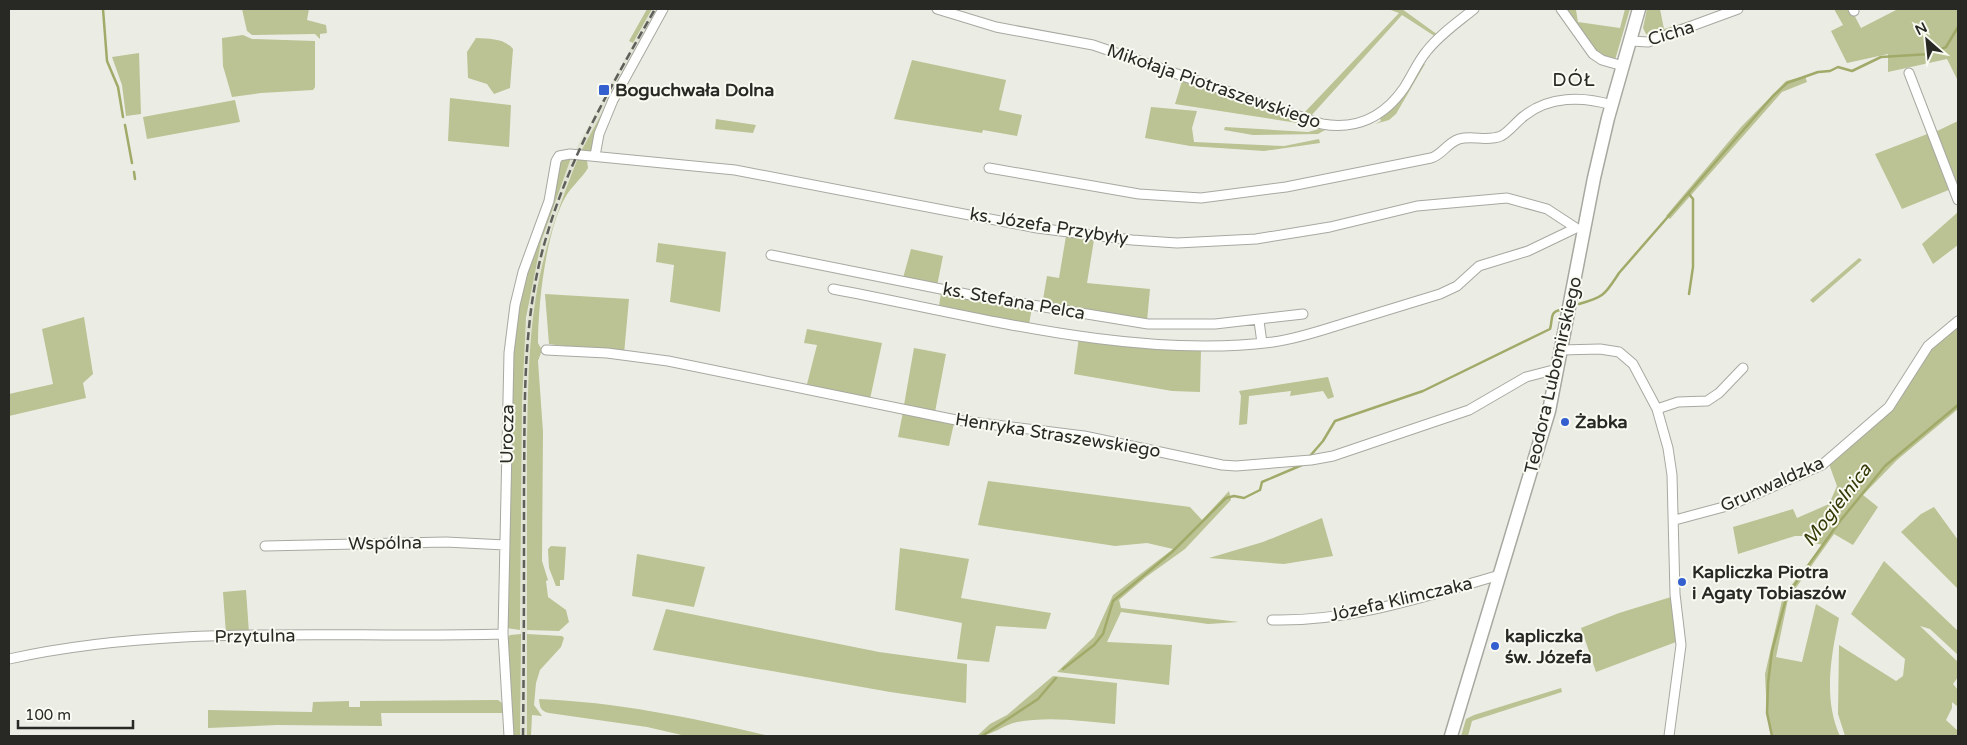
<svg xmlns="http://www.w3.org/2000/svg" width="1967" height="745" font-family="'Varela Round',sans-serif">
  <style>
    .built { fill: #e1e4d4 }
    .green { fill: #bbc293 }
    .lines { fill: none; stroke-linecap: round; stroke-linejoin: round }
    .stream { stroke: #a1aa69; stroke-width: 2.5 }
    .minor-casing { stroke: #a7a9a1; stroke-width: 11 }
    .highway-casing { stroke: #a7a9a1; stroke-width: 15 }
    .minor { stroke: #fff; stroke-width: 9 }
    .highway { stroke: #fff; stroke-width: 12 }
    .rail { stroke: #5e5f5a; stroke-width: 2.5; stroke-dasharray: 8 4; stroke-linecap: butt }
    .poi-dot { fill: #345fcf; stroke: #f9faf1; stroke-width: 2 }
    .labels { text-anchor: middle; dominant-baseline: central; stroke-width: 4; stroke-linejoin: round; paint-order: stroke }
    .street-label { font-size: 18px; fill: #282825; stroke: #f9faf1 }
    .poi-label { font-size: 18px; font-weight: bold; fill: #282825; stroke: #f9faf1; text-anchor: start }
    .neighbourhood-label { font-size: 19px; letter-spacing: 1px; fill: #282825; stroke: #f9faf1 }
    .water-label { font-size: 19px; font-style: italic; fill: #353a06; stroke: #f9faf1 }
  </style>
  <rect width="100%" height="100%" fill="#ebede4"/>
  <path class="built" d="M 652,9 L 659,9 L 580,153 L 558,209 L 536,296 L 528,394 L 527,736 L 520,736 L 522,356 L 532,283 L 541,242 L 571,158 Z"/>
  <path class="green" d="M 242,9 L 309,9 L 307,20 L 326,25 L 327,33 L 320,34 L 320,39 L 315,34 L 252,35 L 247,31 Z
    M 647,9 L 652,9 L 633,43 L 629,41 Z
    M 659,9 L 591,154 L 580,153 Z
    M 1388,9 L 1402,9 L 1438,35 L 1436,37 L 1402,15 L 1310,117 L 1303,114 L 1399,13 Z
    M 1564,9 L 1576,10 L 1578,22 L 1620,28 L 1625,9 L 1630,9 L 1615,60 L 1595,52 Z
    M 1647,9 L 1660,9 L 1664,29 L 1687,22 L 1688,25 L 1653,37 L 1646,34 L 1643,28 Z
    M 1834,9 L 1851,9 L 1861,28 L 1898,9 L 1958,9 L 1958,81 L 1947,59 L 1888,72 L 1888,54 L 1847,63 L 1831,31 L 1843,25 Z
    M 243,35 L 252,39 L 315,41 L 315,87 L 313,90 L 261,93 L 232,97 L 223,66 L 222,38 Z
    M 476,38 C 490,39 504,38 513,49 L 510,88 L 494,94 L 487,84 L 468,78 L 467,52 Z
    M 139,53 L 141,114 L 126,116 L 122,85 L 112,57 Z
    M 912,60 L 1006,80 L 999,110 L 1022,115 L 1017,136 L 983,130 L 982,133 L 894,119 Z
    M 1421,64 L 1425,64 L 1396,114 L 1389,120 L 1375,124 L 1381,121 L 1379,116 Z
    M 1805,76 L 1807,82 L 1782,92 L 1670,219 L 1666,216 L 1741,127 L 1786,81 Z
    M 1182,81 L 1315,123 L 1310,125 L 1175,104 Z
    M 450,98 L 511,105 L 509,147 L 448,141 Z
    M 235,100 L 240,122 L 147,139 L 143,117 Z
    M 1151,107 L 1197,111 L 1192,128 L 1194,142 L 1284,146 L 1319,139 L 1320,143 L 1264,151 L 1190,146 L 1145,138 Z
    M 716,119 L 756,125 L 753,133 L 715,129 Z
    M 1958,121 L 1958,194 L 1935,132 Z
    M 1225,127 L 1308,132 L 1319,129 L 1325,130 L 1318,134 L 1253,135 L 1224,130 Z
    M 1930,133 L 1951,189 L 1902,209 L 1875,154 Z
    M 562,158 L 571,158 L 541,242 L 526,318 L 522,402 L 520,630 L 507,628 L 511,358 L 519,298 L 559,162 Z
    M 578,158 L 587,160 L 588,168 C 582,178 572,186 566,196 C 546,230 538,303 538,343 L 542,350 L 538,361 L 543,432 L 542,561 L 548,580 L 546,581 L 548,597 L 566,610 L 569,622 L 559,631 L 527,630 C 527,568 527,506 527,444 C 528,395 528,345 536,296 C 544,248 560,203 578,158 Z
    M 1958,212 L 1958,245 L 1933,264 L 1922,244 Z
    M 1066,236 L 1094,240 L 1087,283 L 1150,289 L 1147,321 L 1042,305 L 1047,276 L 1059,278 Z
    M 658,243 L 726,252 L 720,312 L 670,302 L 674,265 L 656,262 Z
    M 911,249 L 943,256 L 937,286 L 903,278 Z
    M 1859,258 L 1862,260 L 1813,303 L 1810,300 Z
    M 941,292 L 1032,308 L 1029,324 L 939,306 Z
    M 545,294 L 629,299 L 624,354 L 549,344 Z
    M 84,317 L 93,374 L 83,383 L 86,398 L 9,416 L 9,394 L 53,384 L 42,329 Z
    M 1958,325 L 1958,409 L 1897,460 L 1863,495 L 1878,507 L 1853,545 L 1834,534 L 1788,599 L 1776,657 L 1802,662 L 1816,604 L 1839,618 C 1831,656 1823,699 1840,736 L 1772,736 L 1767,716 L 1765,674 L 1783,596 L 1823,545 L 1810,542 L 1810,536 L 1795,536 L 1738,554 L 1733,527 L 1793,509 L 1797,518 L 1829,504 L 1837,486 L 1829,464 L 1868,430 L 1932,347 Z
    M 807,329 L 882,343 L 870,399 L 806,388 L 817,345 L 804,343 Z
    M 1079,337 L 1201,349 L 1200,392 L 1172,391 L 1074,374 Z
    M 914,348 L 946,354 L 935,412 L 904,405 Z
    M 1328,377 L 1334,397 L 1328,399 L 1323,391 L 1290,396 L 1291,391 L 1249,396 L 1247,424 L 1239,425 L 1241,396 L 1239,391 Z
    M 903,412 L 954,423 L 949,446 L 898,437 Z
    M 988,481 L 1190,507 L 1202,520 L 1229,491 L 1231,500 L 1185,549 L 1146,577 L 1119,600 L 1121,608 L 1239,622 L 1208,624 L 1121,612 L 1107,642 L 1172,645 L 1169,685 L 1057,672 L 1094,637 L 1113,595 L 1173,549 L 1147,543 L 1115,546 L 978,525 Z
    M 1934,507 L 1958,540 L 1958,589 L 1901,532 L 1921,514 Z
    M 1322,518 L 1333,556 L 1284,564 L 1209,558 L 1263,542 Z
    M 551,546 L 566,547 L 564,580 L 560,580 L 560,586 L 556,586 L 549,568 L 548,549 Z
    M 900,548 L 969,559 L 961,598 L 1051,613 L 1046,629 L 996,626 L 989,662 L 957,659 L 962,623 L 895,610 Z
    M 637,554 L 705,567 L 694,607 L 632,596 Z
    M 1884,561 L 1958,631 L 1958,655 L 1930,629 L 1920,626 L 1958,662 L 1958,677 L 1953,684 L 1958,690 L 1958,707 L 1952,702 L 1952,708 L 1946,720 L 1958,731 L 1958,736 L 1845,736 L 1838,714 L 1839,645 L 1896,681 L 1903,676 L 1905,659 L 1851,614 Z
    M 246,590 L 249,633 L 226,634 L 223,592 Z
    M 1671,597 L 1676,642 L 1596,672 L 1581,628 L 1619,613 Z
    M 666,609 L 879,652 L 967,664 L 966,703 L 890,692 L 653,650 Z
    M 521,634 L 520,736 L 511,736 L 506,639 L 510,635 Z
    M 527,634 L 562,636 L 564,638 L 561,647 L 540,670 L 536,683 L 534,705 L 542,716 L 532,715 L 531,736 L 527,736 Z
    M 1053,676 L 1117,683 L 1115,724 C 1083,721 1049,716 1017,722 C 1002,725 993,736 977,736 L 990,724 L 1007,715 Z
    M 1561,688 L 1562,692 L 1472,721 L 1468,736 L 1461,736 L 1466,719 L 1474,715 Z
    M 539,699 C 616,702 694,718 769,736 L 686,736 L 647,727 L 549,713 C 540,711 540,707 539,699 Z
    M 498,700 L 502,703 L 503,713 L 381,713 L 382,726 L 277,725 L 208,728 L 208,710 L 312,712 L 313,702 L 349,701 L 349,707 L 360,707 L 360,701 Z"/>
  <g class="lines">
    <path class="stream" d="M 103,9 L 107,61 L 118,87 L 123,117
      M 125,125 L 132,163
      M 134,172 L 135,179
      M 1689,194 L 1693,199 L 1693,267 L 1689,294
      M 1579,304 C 1605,297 1605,294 1619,273 L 1773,96 L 1787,83 L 1818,72 L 1830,71 L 1838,67 L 1852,71 L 1881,57 L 1930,54 L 1946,47 L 1958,27
      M 1310,456 L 1323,441 L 1335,421 L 1423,391 L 1550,329 C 1553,320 1549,312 1560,310
      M 1063,669 L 1094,645 L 1103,634 L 1113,601 L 1172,552 L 1226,498 L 1234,496 L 1244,498 L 1260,490 L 1262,482 L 1302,465
      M 982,736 L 1038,699 L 1056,678
      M 1772,736 L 1767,713 L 1768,683 L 1772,651 L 1787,595 L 1840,521 L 1885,466 L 1958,405"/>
    <defs>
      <path id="minor" d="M 937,9 L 996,27 L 1093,45 L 1322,124 C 1356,130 1384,117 1404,88 C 1412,76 1417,63 1426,52 C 1439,35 1458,22 1474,9
        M 1561,9 L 1593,54 L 1602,60 L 1623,66
        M 1853,9 L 1854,11
        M 1631,41 L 1648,42 L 1738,9
        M 1909,73 L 1958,200
        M 595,156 L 599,134 L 613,100 L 663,9
        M 989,168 L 1139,194 L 1201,198 L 1286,187 L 1431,158 C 1442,155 1447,143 1459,139 C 1473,135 1487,142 1501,136 C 1509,132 1516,122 1524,116 C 1549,96 1582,96 1612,105
        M 771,255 L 971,295 L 1148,324 L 1215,324 L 1303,314
        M 833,289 C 972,315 1132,360 1273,342 C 1296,339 1320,331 1342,324 C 1375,314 1407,304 1440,294 L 1457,286 L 1479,266 L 1528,251 L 1576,228
        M 1259,321 L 1262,343
        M 546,350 L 607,353 L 668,361 L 956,420 L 1084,436 L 1222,465 L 1236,466 L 1311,460 L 1333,456 L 1469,410 L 1526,377 L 1557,369
        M 1561,350 L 1600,349 L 1619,352 L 1633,364 L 1657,409 L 1668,448 L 1672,475 L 1675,594 L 1681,645 L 1669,736
        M 1657,409 L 1678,402 L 1707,401 L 1719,393 L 1743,368
        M 1675,520 L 1731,505 L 1822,465 L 1889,407 L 1928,346 L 1958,321
        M 265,546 L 446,542 L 505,545
        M 1272,620 C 1350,622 1426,596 1500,575
        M 9,659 C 171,623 339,639 503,634
        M 509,736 L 503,634 L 509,353 L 515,305 L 523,272 L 549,201 L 556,161 L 559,156 L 570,154 L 735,170 L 1037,228 L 1132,240 L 1177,243 L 1256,239 L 1330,227 L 1417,206 L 1507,198 L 1547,209 L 1576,228"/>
      <path id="highway" d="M 1451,736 L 1549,411 L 1594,178 L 1608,118 L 1639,9"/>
    </defs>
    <use href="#minor" class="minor-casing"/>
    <use href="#highway" class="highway-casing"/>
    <use href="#minor" class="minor"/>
    <use href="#highway" class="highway"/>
    <path class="rail" d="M 523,736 C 524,653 524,569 524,486 C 525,403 522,318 546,238 C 570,155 613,83 655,9"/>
  </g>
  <g class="poi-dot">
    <rect x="598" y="84" width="12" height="12" rx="2.5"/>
    <circle cx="1565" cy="422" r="5"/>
    <circle cx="1682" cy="582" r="5"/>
    <circle cx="1495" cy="646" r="5"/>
  </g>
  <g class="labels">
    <g class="street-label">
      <text transform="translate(1671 33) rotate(-17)">Cicha</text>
      <text transform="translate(1214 86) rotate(19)">Mikołaja Piotraszewskiego</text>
      <text transform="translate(1049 226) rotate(9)">ks. Józefa Przybyły</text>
      <text transform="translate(1014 301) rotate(10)">ks. Stefana Pelca</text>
      <text transform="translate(1553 375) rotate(-77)">Teodora Lubomirskiego</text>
      <text transform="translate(507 434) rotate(-89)">Urocza</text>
      <text transform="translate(1058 435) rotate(9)">Henryka Straszewskiego</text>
      <text transform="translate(1772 484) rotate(-24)">Grunwaldzka</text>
      <text transform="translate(385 543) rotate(-1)">Wspólna</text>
      <text transform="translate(1401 599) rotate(-13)">Józefa Klimczaka</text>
      <text transform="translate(255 636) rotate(-1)">Przytulna</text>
    </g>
    <g class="poi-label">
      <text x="615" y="90">Boguchwała Dolna</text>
      <text x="1575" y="422">Żabka</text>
      <text x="1692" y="572">Kapliczka Piotra<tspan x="1692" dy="21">i Agaty Tobiaszów</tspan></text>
      <text x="1505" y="636">kapliczka<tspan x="1505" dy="21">św. Józefa</tspan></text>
    </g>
    <g class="neighbourhood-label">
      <text x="1574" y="80">DÓŁ</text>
    </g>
    <g class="water-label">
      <text transform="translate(1837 505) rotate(-52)">Mogielnica</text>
    </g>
  </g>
  <rect width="1967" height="745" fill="none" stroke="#282825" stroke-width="20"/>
  <g transform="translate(1927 40) rotate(333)" stroke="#f9faf1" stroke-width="4" paint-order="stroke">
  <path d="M0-4L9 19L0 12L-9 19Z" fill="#282825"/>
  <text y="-8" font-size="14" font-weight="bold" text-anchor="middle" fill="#282825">N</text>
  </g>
  <path d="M18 720v8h115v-8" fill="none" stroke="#282825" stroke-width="2.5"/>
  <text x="25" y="720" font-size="15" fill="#282825" stroke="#f9faf1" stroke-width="4" paint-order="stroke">100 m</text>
</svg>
